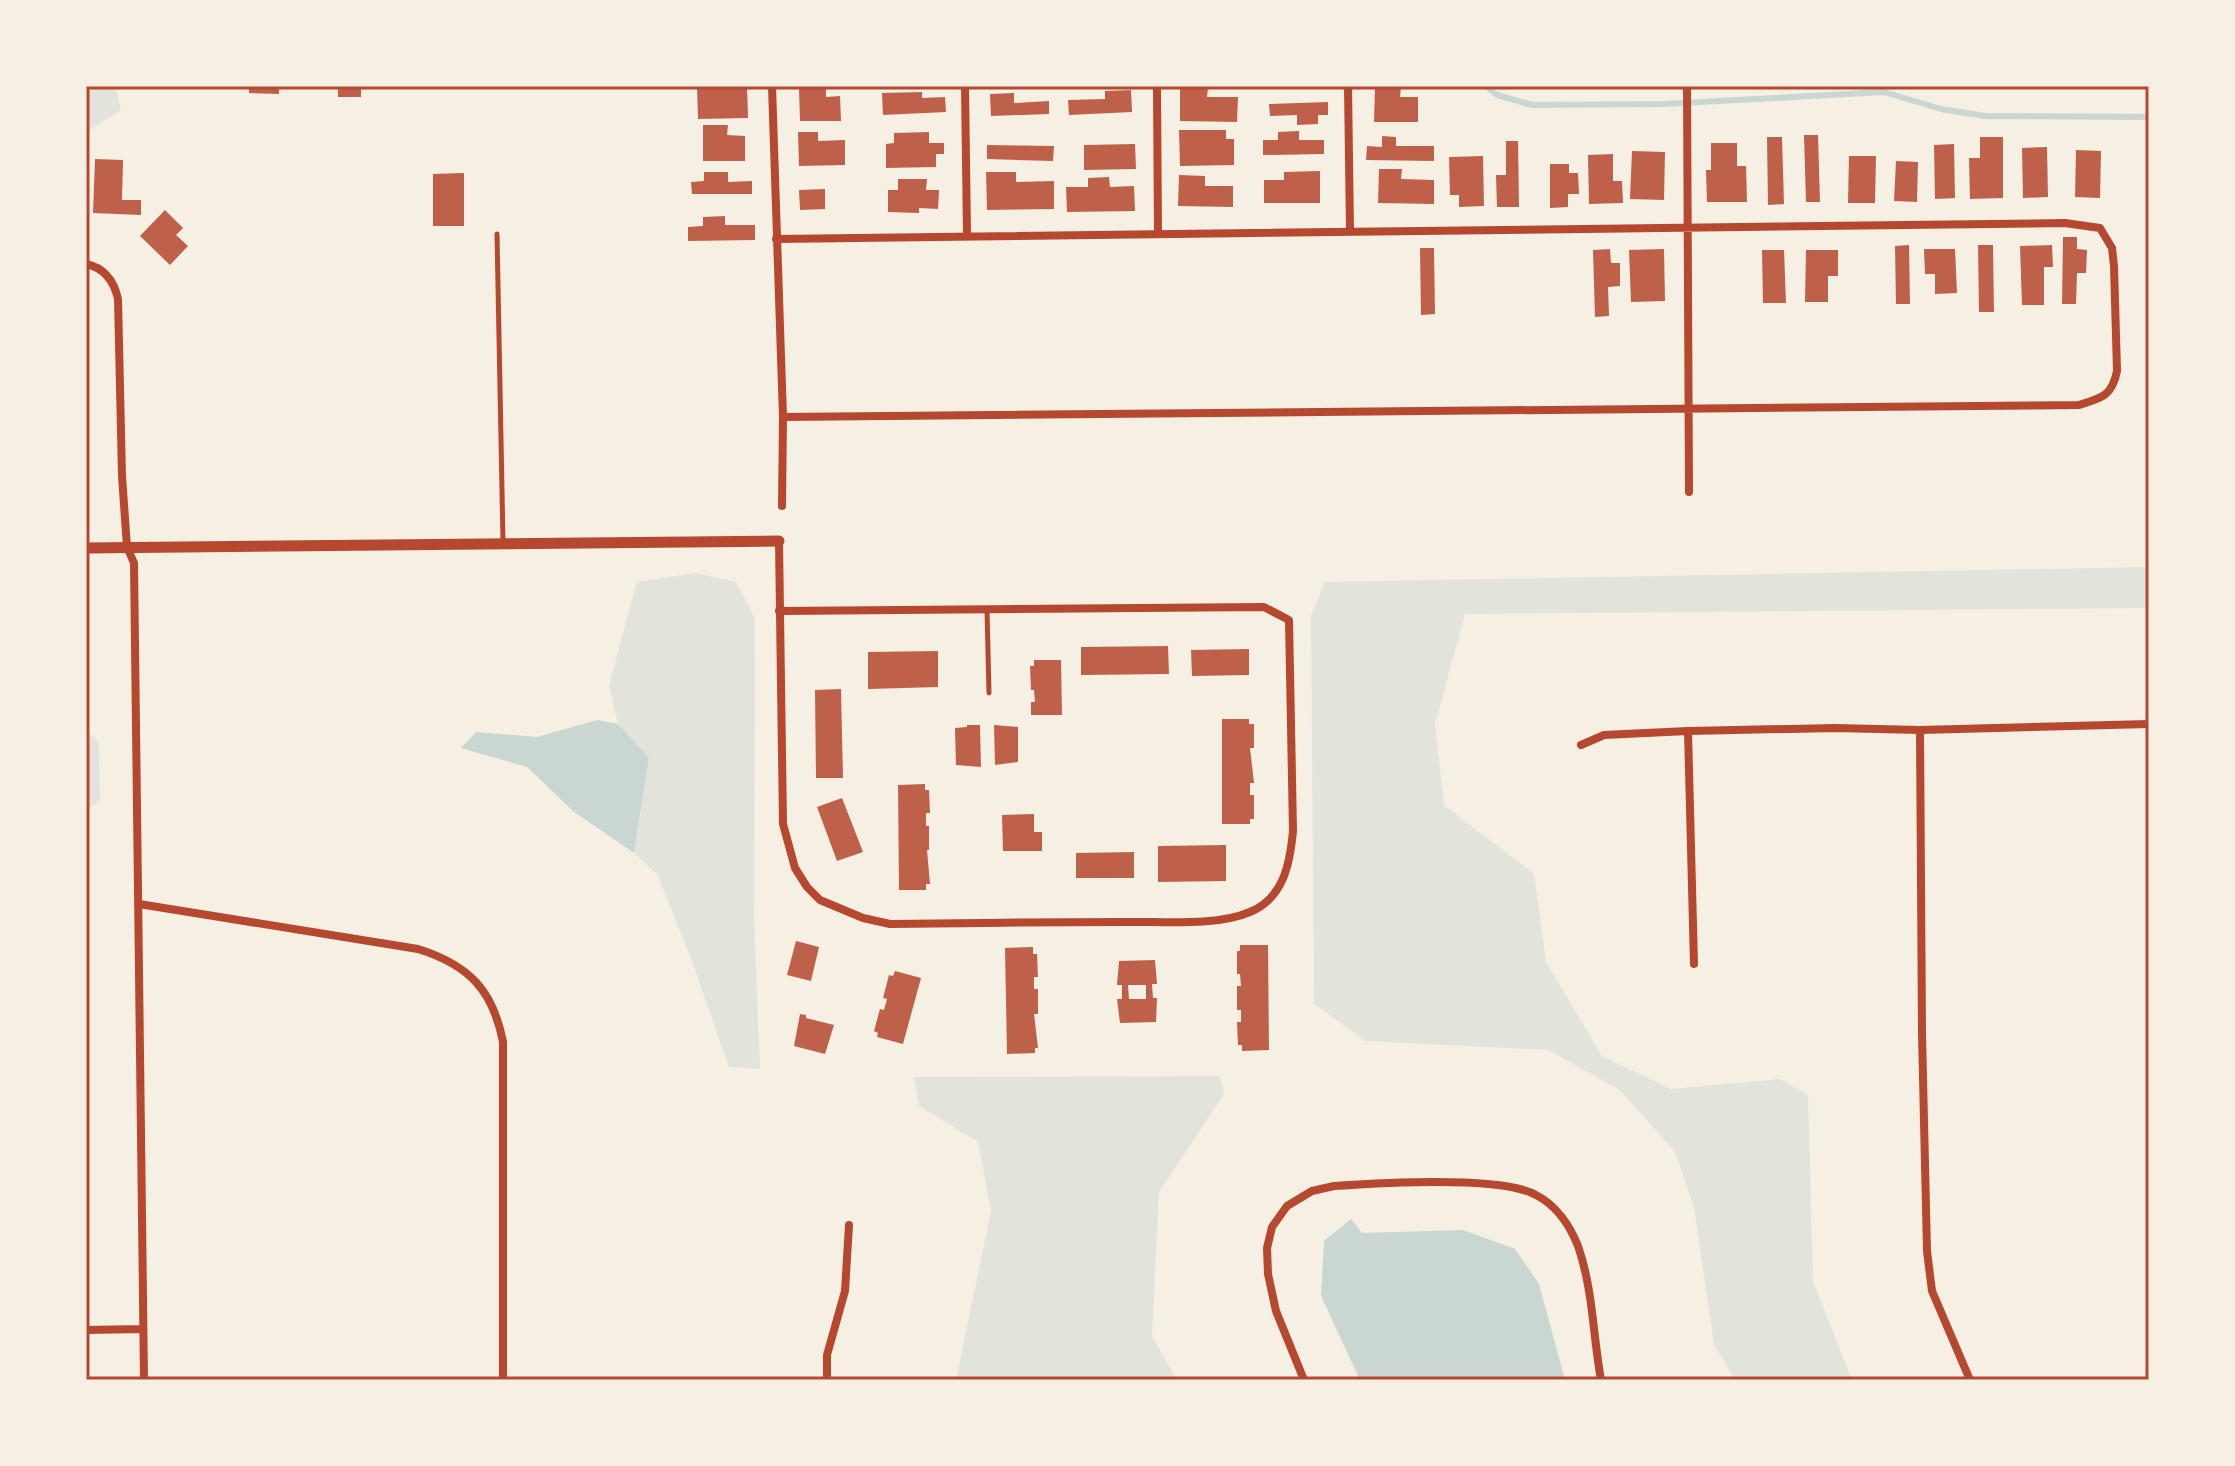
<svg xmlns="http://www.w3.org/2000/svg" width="2235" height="1466" font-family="Helvetica,sans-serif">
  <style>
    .green { fill: #e2e4dc }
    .water { fill: #c9d6d2 }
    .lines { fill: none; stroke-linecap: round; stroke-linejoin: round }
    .stream { stroke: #c9d6d2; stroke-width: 6 }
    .building { fill: #bf614a; fill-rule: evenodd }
    .service { stroke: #b5482f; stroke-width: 5 }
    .minor { stroke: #b5482f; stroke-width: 8 }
    .tertiary { stroke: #b5482f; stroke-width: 11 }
    .neatline { fill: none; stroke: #b5482f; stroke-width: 3 }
  </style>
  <rect width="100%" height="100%" fill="#f6efe4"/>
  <path class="green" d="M 86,86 L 115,86 L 121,110 L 86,132 Z
    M 2149,567 L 2149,608 L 1465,614 L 1435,724 L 1444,805 L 1534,874 L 1546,962 L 1602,1056 L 1671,1089 L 1780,1079 L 1808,1095 L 1813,1281 L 1852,1380 L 1735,1380 L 1714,1345 L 1694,1207 L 1675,1152 L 1620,1090 L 1548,1050 L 1366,1041 L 1314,1004 L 1311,615 L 1325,582 Z
    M 695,573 L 736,582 L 755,618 L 754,917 L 760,1069 L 729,1067 L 692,961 L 657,874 L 634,853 L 649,759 L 618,724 L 609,685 L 637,582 Z
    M 86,735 L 91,735 L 99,743 L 100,800 L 91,807 L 86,806 Z
    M 1219,1076 L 1224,1094 L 1159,1192 L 1152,1336 L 1177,1380 L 956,1380 L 991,1211 L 978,1142 L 919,1106 L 914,1077 Z"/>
  <path class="water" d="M 597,720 L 618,724 L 649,758 L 634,853 L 574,812 L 527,767 L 461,748 L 476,732 L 537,737 Z
    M 1351,1219 L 1362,1233 L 1463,1230 L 1515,1249 L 1539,1284 L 1565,1380 L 1360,1380 L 1321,1296 L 1324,1241 Z"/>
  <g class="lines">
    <path class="stream" d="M 1486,86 L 1497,95 L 1532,105 L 1663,104 L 1884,92 L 1941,109 L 1985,116 L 2149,117"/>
  </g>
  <path class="building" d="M 249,86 L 279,86 L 279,94 L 249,93 Z
    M 338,86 L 361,86 L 361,97 L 338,97 Z
    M 697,86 L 747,86 L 748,118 L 698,119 Z
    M 1375,86 L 1401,87 L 1400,97 L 1418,97 L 1418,122 L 1374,122 Z
    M 826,87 L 826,97 L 840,96 L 841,121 L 800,121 L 799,88 Z
    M 1180,88 L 1208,88 L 1207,97 L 1238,97 L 1237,122 L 1180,121 Z
    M 1131,90 L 1132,112 L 1069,115 L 1068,100 L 1105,99 L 1105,91 Z
    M 922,92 L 922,98 L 945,97 L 946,112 L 883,115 L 882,93 Z
    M 1014,93 L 1014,103 L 1049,101 L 1049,114 L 991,116 L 990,94 Z
    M 1328,102 L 1328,115 L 1318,115 L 1318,124 L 1297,125 L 1297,115 L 1270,116 L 1269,104 Z
    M 703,125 L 728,125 L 727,135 L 745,136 L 745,161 L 703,161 Z
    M 1179,130 L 1226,130 L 1226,139 L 1234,139 L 1234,165 L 1180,166 Z
    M 1299,131 L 1299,140 L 1324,140 L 1324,154 L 1263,155 L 1263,140 L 1278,140 L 1278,132 Z
    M 798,132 L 818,132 L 818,141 L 845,140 L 845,165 L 799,166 Z
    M 929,132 L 929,143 L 944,143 L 944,154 L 936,154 L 936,167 L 886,168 L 886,144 L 894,143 L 894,133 Z
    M 1804,135 L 1818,135 L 1820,202 L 1806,202 Z
    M 1382,136 L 1396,137 L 1396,146 L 1434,146 L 1434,161 L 1366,160 L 1367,146 L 1382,147 Z
    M 1767,137 L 1782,137 L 1784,204 L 1768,205 Z
    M 1980,137 L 2003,137 L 2003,198 L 1970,199 L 1969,158 L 1980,158 Z
    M 1506,141 L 1518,141 L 1519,207 L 1497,207 L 1496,175 L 1506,175 Z
    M 1711,143 L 1737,143 L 1737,166 L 1746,166 L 1747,202 L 1707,202 L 1706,170 L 1711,170 Z
    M 1135,144 L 1136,169 L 1084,170 L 1084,145 Z
    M 1954,144 L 1955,198 L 1935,199 L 1934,145 Z
    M 987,145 L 1054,146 L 1053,161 L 987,159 Z
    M 2047,147 L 2048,197 L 2023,198 L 2022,148 Z
    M 2076,150 L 2101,151 L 2100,198 L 2075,197 Z
    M 1632,151 L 1665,152 L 1664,200 L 1630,199 Z
    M 1613,154 L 1613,181 L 1622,181 L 1623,203 L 1589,204 L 1588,155 Z
    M 1483,156 L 1484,206 L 1459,207 L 1459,195 L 1450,195 L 1449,157 Z
    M 1849,156 L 1876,156 L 1875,203 L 1848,203 Z
    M 95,159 L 123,160 L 122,200 L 141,200 L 141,215 L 93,213 Z
    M 1896,161 L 1918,162 L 1917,202 L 1894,201 Z
    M 1550,164 L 1569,164 L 1569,173 L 1578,173 L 1579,194 L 1568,194 L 1568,207 L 1550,208 Z
    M 1379,169 L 1402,169 L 1401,179 L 1434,180 L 1434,204 L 1378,203 Z
    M 1320,171 L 1320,203 L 1264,203 L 1264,180 L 1284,180 L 1284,172 Z
    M 704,172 L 728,172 L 728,182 L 752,181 L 752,194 L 692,194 L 691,182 L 704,181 Z
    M 986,172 L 1016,172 L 1016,182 L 1054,181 L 1054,209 L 987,210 Z
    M 464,173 L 464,226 L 433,226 L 433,174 Z
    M 1179,175 L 1205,176 L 1205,186 L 1233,186 L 1233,207 L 1178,206 Z
    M 1109,177 L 1110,187 L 1134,186 L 1135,211 L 1067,212 L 1066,187 L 1088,187 L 1088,178 Z
    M 898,179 L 927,179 L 926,190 L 939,190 L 938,209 L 919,208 L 919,213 L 888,212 L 888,190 L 898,190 Z
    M 825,189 L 825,209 L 800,210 L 799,190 Z
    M 165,210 L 183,228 L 176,235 L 188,246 L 170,265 L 140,236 Z
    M 725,216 L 725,225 L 755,225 L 755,240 L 688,241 L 688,227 L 703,226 L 703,217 Z
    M 2063,237 L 2077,237 L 2077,249 L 2087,250 L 2086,273 L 2077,273 L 2076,304 L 2062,304 Z
    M 1909,245 L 1910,304 L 1896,304 L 1895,246 Z
    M 1978,245 L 1993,245 L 1994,312 L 1979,312 Z
    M 2052,245 L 2053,267 L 2044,267 L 2044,305 L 2022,305 L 2020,246 Z
    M 1420,248 L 1434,248 L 1435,314 L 1421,315 Z
    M 1610,249 L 1611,263 L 1620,263 L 1620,286 L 1608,287 L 1609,316 L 1595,317 L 1593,250 Z
    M 1664,249 L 1665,301 L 1631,302 L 1629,250 Z
    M 1924,249 L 1955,249 L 1957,293 L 1935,294 L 1935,274 L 1925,274 Z
    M 1762,250 L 1784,250 L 1786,303 L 1763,303 Z
    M 1806,250 L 1838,250 L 1838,276 L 1828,276 L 1828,302 L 1805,302 Z
    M 1168,646 L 1169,674 L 1081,675 L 1081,647 Z
    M 1249,649 L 1249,675 L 1192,676 L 1191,650 Z
    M 938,651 L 938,687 L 868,689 L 868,652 Z
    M 1034,660 L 1061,660 L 1062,715 L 1031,715 L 1031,702 L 1035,702 L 1034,690 L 1031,690 L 1030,666 L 1034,666 Z
    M 841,689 L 843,778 L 816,778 L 815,690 Z
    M 1222,719 L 1249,719 L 1249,724 L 1254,724 L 1254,748 L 1250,748 L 1254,783 L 1250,783 L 1250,795 L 1254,795 L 1254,819 L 1250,819 L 1250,824 L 1222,824 Z
    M 967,725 L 980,725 L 981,767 L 956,765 L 955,728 L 967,727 Z
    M 994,725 L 1018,727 L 1018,762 L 995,765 Z
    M 925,784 L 925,790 L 929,790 L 930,813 L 926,813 L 926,826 L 929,826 L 929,850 L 927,850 L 930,884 L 926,884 L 926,890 L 899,890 L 898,785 Z
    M 842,798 L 863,852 L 837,861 L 817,807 Z
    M 1034,814 L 1034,832 L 1042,832 L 1042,851 L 1003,851 L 1002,815 Z
    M 1226,845 L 1226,881 L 1158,882 L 1158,846 Z
    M 1134,852 L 1134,878 L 1076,878 L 1076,853 Z
    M 796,941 L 819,947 L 811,981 L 787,975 Z
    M 1240,945 L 1268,945 L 1269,1050 L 1242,1051 L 1242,1045 L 1238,1045 L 1237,1022 L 1241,1022 L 1241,1010 L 1237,1010 L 1237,986 L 1241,986 L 1240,974 L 1237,974 L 1237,951 L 1240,951 Z
    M 1033,947 L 1033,954 L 1037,954 L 1038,977 L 1034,977 L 1034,989 L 1038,989 L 1038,1014 L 1034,1014 L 1038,1048 L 1035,1048 L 1035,1053 L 1007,1054 L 1005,948 Z
    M 1155,960 L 1157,984 L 1152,984 L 1153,998 L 1157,998 L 1156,1022 L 1120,1023 L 1117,999 L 1122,999 L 1122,985 L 1117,985 L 1119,961 ZM 1128,985 L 1146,985 L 1146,999 L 1129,999 Z
    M 895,971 L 921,978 L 903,1044 L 877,1037 L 878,1033 L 874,1031 L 880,1009 L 884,1010 L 887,999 L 883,998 L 889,975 L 893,976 Z
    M 800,1014 L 806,1015 L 806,1018 L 834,1025 L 825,1054 L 794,1046 Z"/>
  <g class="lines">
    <path class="service" d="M 497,234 L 503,542
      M 987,610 L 989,693"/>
    <path class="minor" d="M 772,86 L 783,417 L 782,506
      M 965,86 L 967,235
      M 1157,86 L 1158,234
      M 1348,86 L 1350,231
      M 1687,86 L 1689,492
      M 776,239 L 2065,223 L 2100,228 L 2112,248 L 2114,266 L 2117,371 C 2112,396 2102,398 2079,405 L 783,417
      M 86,264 C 105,268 114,281 118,299 L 122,476 L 127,547 L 134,563 L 144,1380
      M 779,541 L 783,824 L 795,868 L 807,887 L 820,900 L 863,918 L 890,924 C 967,923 1045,922 1122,922 C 1160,921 1215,927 1250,912 C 1284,898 1290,863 1293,831 L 1289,620 L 1264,607 L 779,611
      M 1920,730 L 1922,1034 L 1927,1251 L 1932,1291 L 1970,1380
      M 1688,731 L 1694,964
      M 1581,745 L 1604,735 L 1688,731 L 1835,728 L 1920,730 L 2149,724
      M 139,904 L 418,949 C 469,965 493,990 503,1042 L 503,1380
      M 86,1330 L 143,1329
      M 827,1380 L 827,1355 L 845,1291 L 849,1225
      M 1304,1380 L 1276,1311 L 1268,1274 L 1267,1248 L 1272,1227 L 1287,1206 L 1312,1191 L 1334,1186 C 1378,1183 1501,1175 1536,1195 C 1556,1205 1570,1226 1578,1246 C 1593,1289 1593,1336 1601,1380"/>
    <path class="tertiary" d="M 86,548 L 779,541"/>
  </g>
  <rect width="2235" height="1466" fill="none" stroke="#f6efe4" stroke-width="176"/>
  <rect x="88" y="88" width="2059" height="1290" class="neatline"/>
</svg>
